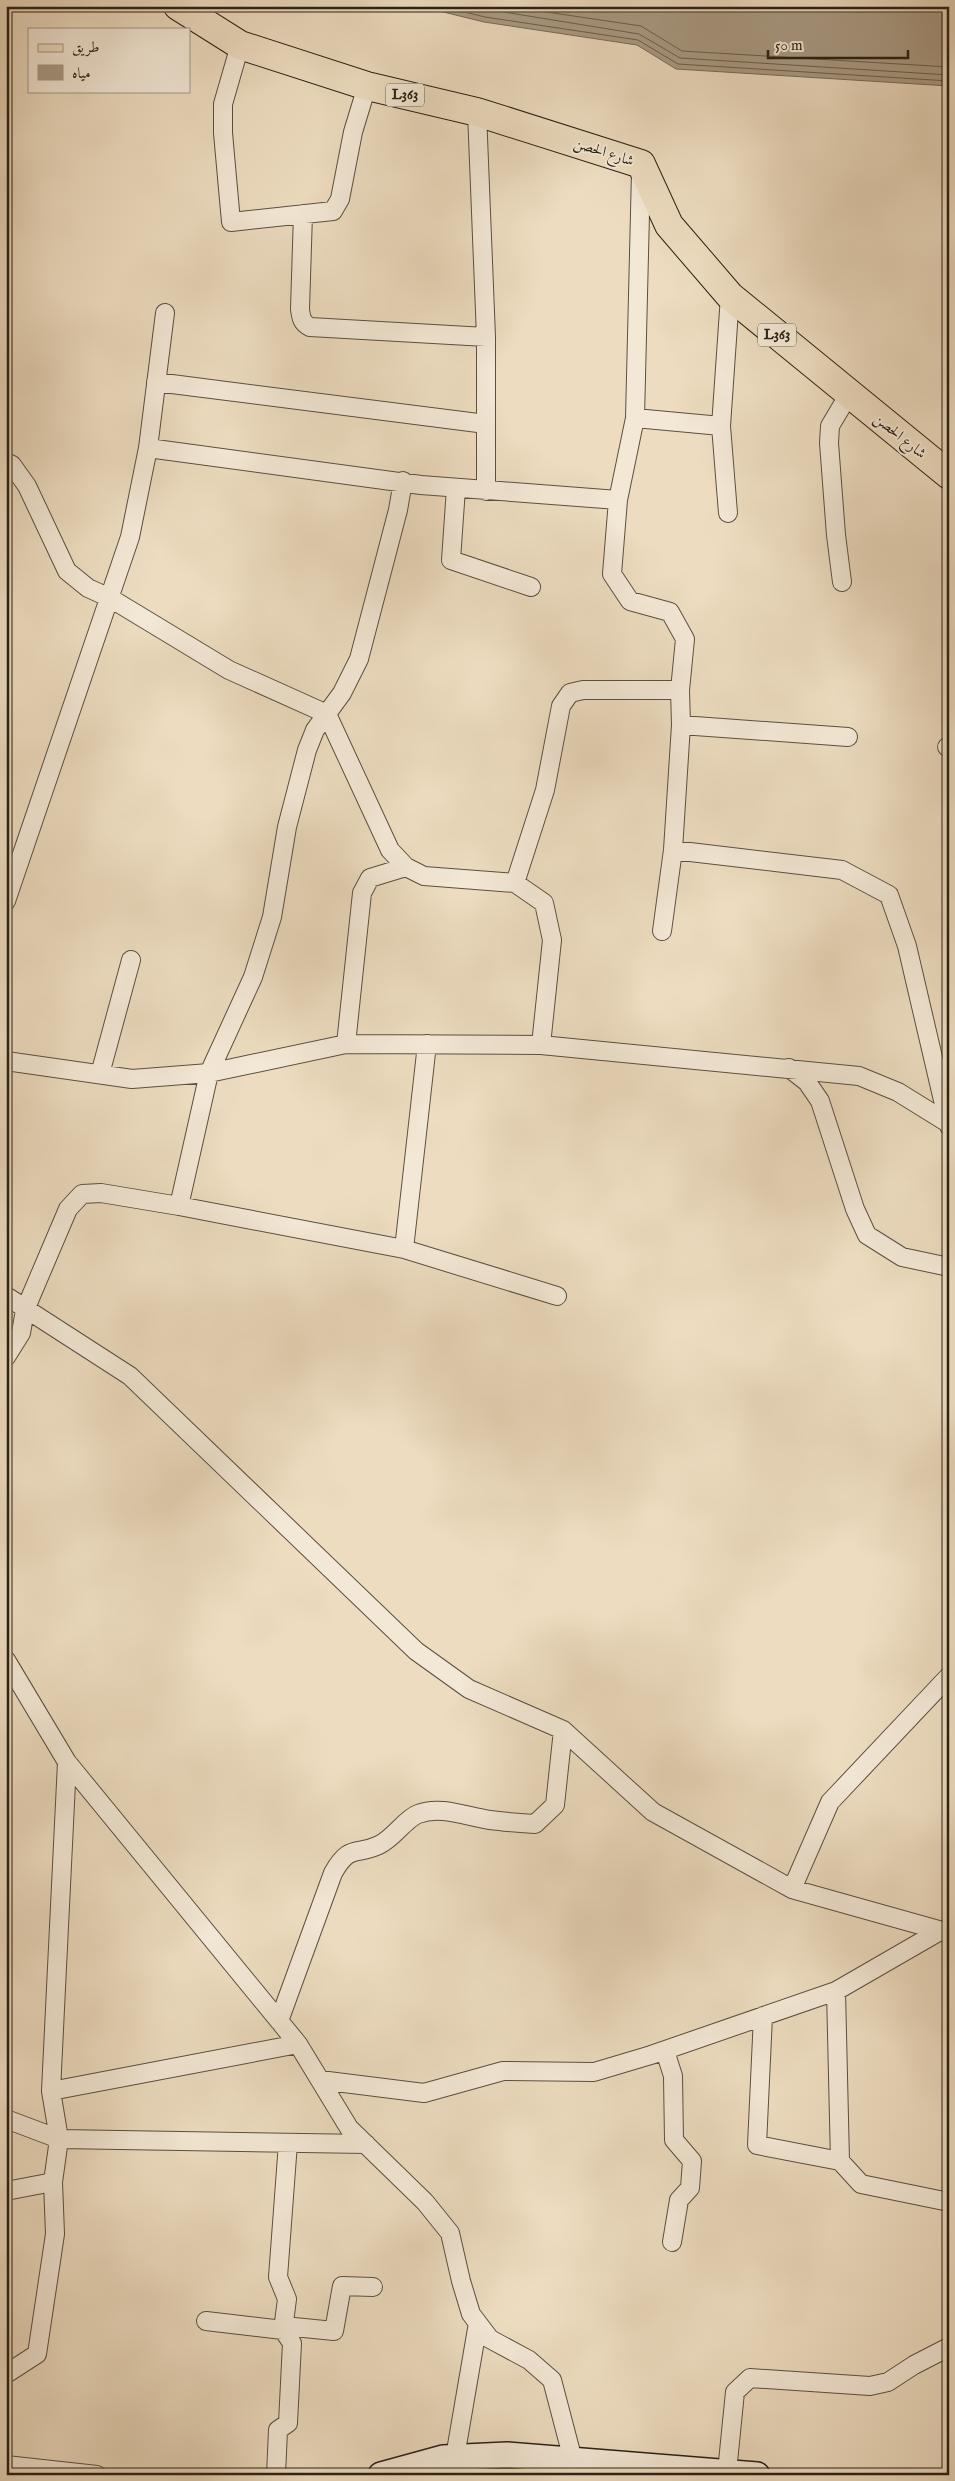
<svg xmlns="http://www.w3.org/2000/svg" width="955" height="2481" font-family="'IM FELL English',Amiri,serif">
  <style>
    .water { fill: #aa9c86; stroke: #766b59 }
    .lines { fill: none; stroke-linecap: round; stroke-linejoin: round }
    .shore { stroke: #6a5e4e; stroke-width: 1 }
    .street-casing { stroke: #5a5040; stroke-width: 20 }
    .secondary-casing { stroke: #292115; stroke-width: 28 }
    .primary-casing { stroke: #292115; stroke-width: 30 }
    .street { stroke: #f3e8d6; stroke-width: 18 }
    .secondary { stroke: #f3e8d6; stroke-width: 25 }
    .primary { stroke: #eddcc0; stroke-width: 28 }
    .labels { text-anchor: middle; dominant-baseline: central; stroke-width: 4; stroke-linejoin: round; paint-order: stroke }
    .shield { fill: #f3e8d6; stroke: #665d4f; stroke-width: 1 }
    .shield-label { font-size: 14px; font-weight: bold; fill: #292115 }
    .street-label { font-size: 15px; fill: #292115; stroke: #f3e8d6 }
  </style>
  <rect width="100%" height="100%" fill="#eddcc0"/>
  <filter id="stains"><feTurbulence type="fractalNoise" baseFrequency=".004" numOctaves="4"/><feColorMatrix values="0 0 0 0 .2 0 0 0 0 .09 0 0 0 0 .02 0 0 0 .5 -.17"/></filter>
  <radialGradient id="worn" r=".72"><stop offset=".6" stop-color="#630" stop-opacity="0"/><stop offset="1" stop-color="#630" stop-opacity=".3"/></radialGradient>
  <path class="water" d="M 419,6 L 949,6 L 949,86 L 676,69 L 637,45 L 484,22 Z"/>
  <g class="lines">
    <path class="shore" d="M 440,6 L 485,17 L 638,40 L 678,64 L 949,81
      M 467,6 L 639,34 L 680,58 L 949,75
      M 506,6 L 641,26 L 682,51 L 949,67"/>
    <defs>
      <path id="street" d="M 240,45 L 223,104 L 223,133 L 231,222 L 333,211 L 340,199 L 353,132 L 367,86
        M 477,112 L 486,337 L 486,491
        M 641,172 L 635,418 L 618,500 L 612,574 L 630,601 L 670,612 L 685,639 L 680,690 L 681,725 L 673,850 L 662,931
        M 303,214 L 300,309 C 301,318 302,323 310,327 L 486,337
        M 156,382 L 486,424
        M 635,418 L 721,426
        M 148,448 L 421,485 L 618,500
        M 6,462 L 12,465 L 27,486 L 67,571 L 88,588 L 110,598 L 229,670 L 327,714 L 390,850 L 406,867 L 424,876 L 515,883 L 544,903 L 552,940 L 541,1045
        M 456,488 L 451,560 L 531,587
        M 728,513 L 721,426 L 730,296
        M 842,582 L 836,535 L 829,443 L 830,426 L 849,394
        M 681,725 L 848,737
        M 947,747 L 949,747
        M 673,850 L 842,870 L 889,895 L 907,946 L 949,1126
        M 515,883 L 545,790 L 561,706 L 570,693 L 583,690 L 680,690
        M 6,901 L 130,537 L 148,448 L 165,313
        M 346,1044 L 362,893 L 370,878 L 406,867
        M 6,1061 L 132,1079 L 209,1073 L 346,1044 L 541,1045 L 859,1076 L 898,1092 L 948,1123
        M 789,1068 L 807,1082 L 820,1101 L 855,1209 L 867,1235 L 902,1257 L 949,1267
        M 100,1074 L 131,960
        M 179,1206 L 209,1073 L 253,977 L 272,917 L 287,827 L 307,750 L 315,730 L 342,693 L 359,659 L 398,510 L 403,481
        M 404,1249 L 427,1044
        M 6,1296 L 130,1376 L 416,1651 L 469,1689 L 563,1730 L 653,1812 L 792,1889 L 949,1933
        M 6,1357 L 21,1333 L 25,1310 L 68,1209 L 82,1194 L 101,1193 L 179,1206 L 404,1249 L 557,1296
        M 6,1660 L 67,1762 L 298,2044 L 349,2128 L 425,2202 L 450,2233 L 461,2281 L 471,2314 L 490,2339 L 529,2360 L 552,2380 L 573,2460
        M 792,1889 L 830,1802 L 949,1676
        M 836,1991 L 840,2161 L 861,2184 L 949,2202
        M 763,2016 L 757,2145 L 840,2161
        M 279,2021 L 333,1873 C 350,1843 356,1856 379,1845 C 394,1838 405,1819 418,1814 C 441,1805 467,1817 490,1820 C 505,1822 520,1823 535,1824 L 555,1805 L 563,1730
        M 665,2051 L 673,2076 L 674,2140 L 692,2161 L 690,2188 L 679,2200 L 672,2242
        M 320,2080 L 424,2093 L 503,2071 L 594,2072 L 651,2055 L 836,1991 L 940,1931
        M 51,2091 L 298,2044
        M 6,2119 L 59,2139 L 366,2144
        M 6,2191 L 53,2182
        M 206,2321 L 283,2330
        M 284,2326 L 334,2331 L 342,2286 L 373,2287
        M 6,2374 L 37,2354 L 55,2234 L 53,2182 L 59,2139 L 51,2091 L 67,1762
        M 455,2457 L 478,2323
        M 6,2465 L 97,2475
        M 727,2472 L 735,2392 L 750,2378 L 870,2386 L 888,2382 L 914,2365 L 949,2347
        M 276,2475 L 278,2430 L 288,2423 L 292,2343 L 283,2330 L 287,2299 L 278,2277 L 288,2143"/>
      <path id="secondary" d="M 381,2475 L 443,2458 L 507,2455 L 757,2475"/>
      <path id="primary" d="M 178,6 L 240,45 L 367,86 L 477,112 L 641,164 L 669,225 L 730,296 L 949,475"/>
    </defs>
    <use href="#street" class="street-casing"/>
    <use href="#secondary" class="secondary-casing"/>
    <use href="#primary" class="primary-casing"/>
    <use href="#street" class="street"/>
    <use href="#secondary" class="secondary"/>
    <use href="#primary" class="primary"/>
  </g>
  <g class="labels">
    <g class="shield">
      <rect x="386" y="83.5" width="38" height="23" rx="4"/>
      <rect x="758" y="323.5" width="38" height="23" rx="4"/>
    </g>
    <g class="shield-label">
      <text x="405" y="95">L363</text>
      <text x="777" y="335">L363</text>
    </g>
    <g class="street-label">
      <text transform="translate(604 152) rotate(18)">شارع الحصن</text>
      <text transform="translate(900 436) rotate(39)">شارع الحصن</text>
    </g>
  </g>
  <rect width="955" height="2481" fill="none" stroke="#eddcc0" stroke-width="25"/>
  <rect x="8" y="8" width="940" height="2466" fill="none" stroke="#292115" stroke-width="2.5"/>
  <rect x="12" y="12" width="930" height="2456" fill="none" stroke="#292115"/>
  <rect x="28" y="28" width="162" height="65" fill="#f3e8d6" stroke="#a29889"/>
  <rect x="38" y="44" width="25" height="8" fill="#eddcc0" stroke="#a29889"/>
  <text x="72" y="52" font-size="15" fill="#292115">طريق</text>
  <rect x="38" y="65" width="25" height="15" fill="#aa9c86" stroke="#a29889"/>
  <text x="72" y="78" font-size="15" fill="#292115">مياه</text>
  <path d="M768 50v8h140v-8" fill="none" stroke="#292115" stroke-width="2.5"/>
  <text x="775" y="50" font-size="15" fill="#292115" stroke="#f3e8d6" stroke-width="4" paint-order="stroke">50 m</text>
  <rect width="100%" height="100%" filter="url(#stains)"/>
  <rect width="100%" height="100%" fill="url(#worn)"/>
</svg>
